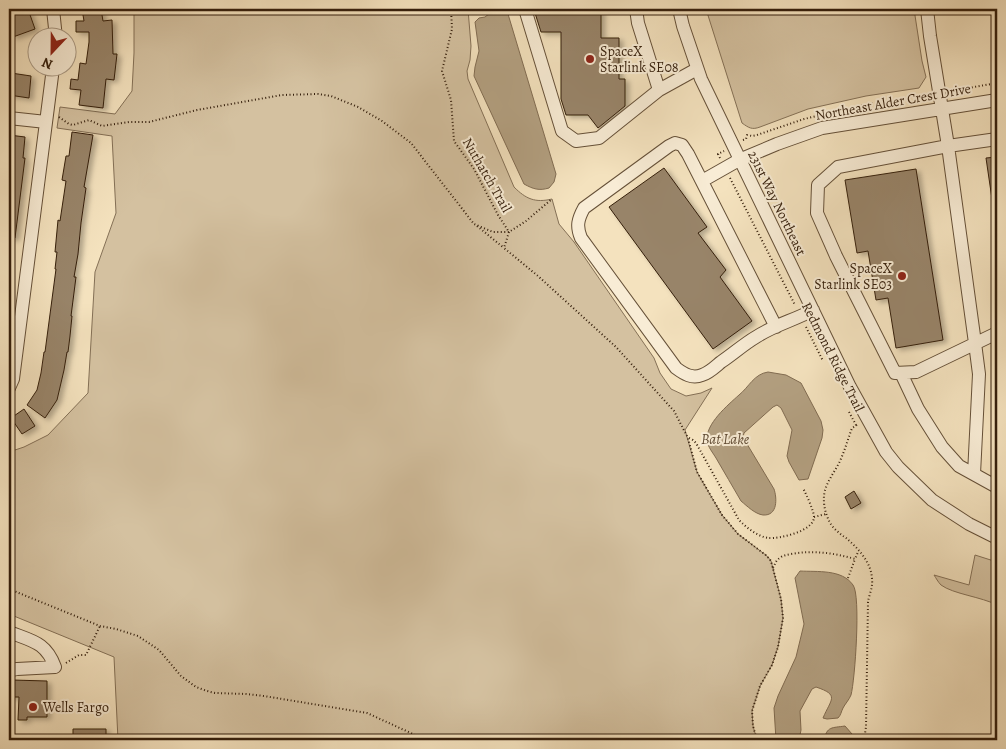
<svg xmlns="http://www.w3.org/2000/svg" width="1006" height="749" font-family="Alegreya,serif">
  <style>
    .green { fill: #d4c1a0; stroke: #847056 }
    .water { fill: #b3a081; stroke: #816c52 }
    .building { fill: #988469; stroke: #351f0c; filter: url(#shadow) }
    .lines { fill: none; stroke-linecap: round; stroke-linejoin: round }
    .minor-casing { stroke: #655038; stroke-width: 14 }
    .path { stroke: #351f0c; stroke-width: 2; stroke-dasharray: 1 2.5; stroke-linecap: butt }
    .minor { stroke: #f8ecd5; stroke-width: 12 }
    .poi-dot { fill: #8f2418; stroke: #f8ecd5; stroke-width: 2 }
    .labels { text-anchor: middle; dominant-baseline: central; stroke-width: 4; stroke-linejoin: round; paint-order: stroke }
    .poi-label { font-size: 14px; fill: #351f0c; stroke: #f8ecd5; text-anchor: start }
    .street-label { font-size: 14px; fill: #351f0c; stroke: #f8ecd5 }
    .water-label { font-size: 15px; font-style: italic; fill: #614c35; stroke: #f8ecd5 }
  </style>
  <defs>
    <filter id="shadow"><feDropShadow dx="4" dy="2.5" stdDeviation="2.5" flood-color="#0004"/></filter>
  </defs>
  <rect width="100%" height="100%" fill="#f4e2be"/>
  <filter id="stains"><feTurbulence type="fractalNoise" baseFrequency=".004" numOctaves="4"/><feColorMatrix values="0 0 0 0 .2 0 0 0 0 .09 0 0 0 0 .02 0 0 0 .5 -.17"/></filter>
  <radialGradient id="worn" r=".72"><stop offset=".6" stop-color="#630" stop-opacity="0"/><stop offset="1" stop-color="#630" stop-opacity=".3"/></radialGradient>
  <path class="green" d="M 134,9 L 468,9 L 471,46 L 470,60 L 467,71 L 468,79 L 514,187 C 526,199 535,203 552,199 L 559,224 L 574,242 L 654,358 L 660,373 L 671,389 L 686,396 L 701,393 L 712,388 L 685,430 L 697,472 L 708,491 L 722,515 L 738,534 L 767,556 L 771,561 L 781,599 L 783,618 L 778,647 L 772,665 L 760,686 L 752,711 L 753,726 L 757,740 L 118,740 L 114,657 L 9,614 L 9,452 L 24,447 L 48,435 L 88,393 L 95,272 L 116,213 L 112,136 L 57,128 L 60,107 L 115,114 L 132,91 L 134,53 Z
    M 706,9 L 914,9 L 922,61 L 926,77 L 919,88 L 866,96 L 808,109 L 760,127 C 752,130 749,128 742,123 Z
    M 975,555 L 997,562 L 997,605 C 982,597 953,594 941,585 C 938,582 936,578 934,575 L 969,585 Z"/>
  <path class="water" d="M 494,10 L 503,10 L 508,14 L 556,174 L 554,182 L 549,188 C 539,191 533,189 524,184 L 474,76 L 475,67 L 479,51 L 475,22 L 479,18 L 485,17 Z
    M 768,372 L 786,375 L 801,383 L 821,421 L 823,430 L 822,438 L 808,479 L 799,480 L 789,462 L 787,456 L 792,430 L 781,408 L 777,405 L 773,407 L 744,433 L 743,437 L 744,439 L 774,489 C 777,498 778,516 763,515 C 755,514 747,506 741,501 C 733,487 724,472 716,458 C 713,453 708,447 707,441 C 705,424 728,405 739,395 C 749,387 754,374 768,372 Z
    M 800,571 C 817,572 842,569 853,585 C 861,595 855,680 851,695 C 849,700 845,704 843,708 C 841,712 841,715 838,718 L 827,719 L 823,718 C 831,699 840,695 816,687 L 812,689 L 800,711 L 801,730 L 799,740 L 776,740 L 774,708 L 778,696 L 796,657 L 804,624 L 795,578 Z
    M 845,726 L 852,734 L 849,740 L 824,740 C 827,726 832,728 845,726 Z"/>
  <path class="building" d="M 9,9 L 28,9 L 35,29 L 13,37 L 9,25 Z
    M 82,9 L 101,9 L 103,21 L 112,20 L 113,54 L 117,54 L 114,80 L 106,79 L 103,108 L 79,105 L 81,90 L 70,89 L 71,79 L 78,80 L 80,63 L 86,64 L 89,42 L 89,32 L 76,32 L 76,21 L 84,21 Z
    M 535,9 L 601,9 L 601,38 L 619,38 L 619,79 L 625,79 L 625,106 L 598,128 L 588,115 L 566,115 L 561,99 L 561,32 L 541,32 L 535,13 Z
    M 11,73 L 31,76 L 29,98 L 9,95 Z
    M 72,132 L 93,135 L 84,187 L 86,188 L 81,223 L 78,254 L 74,277 L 76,277 L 71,316 L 72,316 L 70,336 L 68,352 L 67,352 L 64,370 L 57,400 L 45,418 L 27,405 L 37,390 L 41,373 L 44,352 L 45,352 L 56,269 L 55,269 L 57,252 L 55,252 L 58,220 L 60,221 L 66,181 L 62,180 L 66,156 L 69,156 Z
    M 9,135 L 25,137 L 23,158 L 25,158 L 15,238 L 9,238 Z
    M 997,157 L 997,198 L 992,199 L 986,158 Z
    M 664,168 L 707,227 L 698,233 L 726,270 L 720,277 L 752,321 L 713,349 L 609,207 Z
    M 916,169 L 943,340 L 896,348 L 888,298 L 876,300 L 868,251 L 857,253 L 845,180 Z
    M 24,409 L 35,426 L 22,434 L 11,418 Z
    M 854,491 L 861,503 L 851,509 L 845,497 Z
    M 12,680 L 47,681 L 47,717 L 27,717 L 27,720 L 18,720 L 19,697 L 10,697 L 10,681 Z
    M 73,729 L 106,729 L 106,740 L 73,740 Z"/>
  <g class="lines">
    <defs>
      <path id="minor" d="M 53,9 L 56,38
        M 525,9 L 562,131 L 576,141 L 599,138 L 659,90
        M 636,9 L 638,23 L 659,90 L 697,69
        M 679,9 L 683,26 L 701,79 L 850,387 L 886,452 L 898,467 L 932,500 L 969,524 L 997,538
        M 927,9 L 930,36 L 948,146 L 975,343 L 979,374 L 974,474
        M 9,118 L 46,122
        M 997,139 L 948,146 L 838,167 L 818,185 L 817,213 L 836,256 L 895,373 L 916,372 L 997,333
        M 702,181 L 739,160 L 777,144 L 822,128 L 997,100
        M 776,327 L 688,154 L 682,145 L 675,143 L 669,146 L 584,208 C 578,219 576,226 581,238 L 676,368 C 684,374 692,379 702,375 C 709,373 715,367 721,362 C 733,354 744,344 756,337 C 774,325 795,320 813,310
        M 901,373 L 918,409 L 942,447 L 959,466 L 997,487
        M 9,388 L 13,379 L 53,68
        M 9,632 C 32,641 46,642 55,667 L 17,669 L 12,670 L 9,673"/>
    </defs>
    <use href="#minor" class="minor-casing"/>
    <path class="path" d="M 451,9 L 452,29 L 442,71 L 451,100 L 454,141 L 474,169 L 498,215 L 509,232
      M 951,91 L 997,83
      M 59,117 L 69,124 L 73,125 L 89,120 L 102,126 L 129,122 L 149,122 L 197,110 L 282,95 L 318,94 L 331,96 L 358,107 L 382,121 L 411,143 L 474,224 L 493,232 L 509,232 L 526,221 L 552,199
      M 743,140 L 746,139 L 747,135 L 752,136 L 757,135 L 804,119 L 869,104 L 927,95
      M 720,158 L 718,154 L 724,151
      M 730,178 L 795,305
      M 477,226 L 504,248
      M 509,232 L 504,248 L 538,276 L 616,347 L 674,411 L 688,438 L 697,472 L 708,491 L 722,515 L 738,534 L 767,556 L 771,561 L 781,599 L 783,618 L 778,647 L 772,665 L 760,686 L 752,711 L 753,726 L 757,740
      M 806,327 L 823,361
      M 849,412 L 856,425
      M 857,425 L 852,428 C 848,439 845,450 840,461 C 835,472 825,483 824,496 C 823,508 828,524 837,531 C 840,534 843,536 846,538 C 858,548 872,563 872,580 C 873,587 869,595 868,602 L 866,727 L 864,740
      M 689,438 L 693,440 L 696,443 L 739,520 C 747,528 757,536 768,538 C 780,539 814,531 814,517 C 814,511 806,494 803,488
      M 814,517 L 826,514
      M 773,568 C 775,564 776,560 780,558 C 783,555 787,555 791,554 C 814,550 834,553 855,559 L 858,552
      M 848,578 L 855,559
      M 9,589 L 100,626 L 116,629 L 138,636 L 159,650 L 181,676 L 196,687 L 207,691 L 215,693 L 246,694 L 264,696 L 367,713 L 426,740
      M 66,663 L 79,655 L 86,655 L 100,626"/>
    <use href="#minor" class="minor"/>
  </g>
  <g class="poi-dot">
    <circle cx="590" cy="59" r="5"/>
    <circle cx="902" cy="276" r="5"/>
    <circle cx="33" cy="707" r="5"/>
  </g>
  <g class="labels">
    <g class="poi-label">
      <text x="600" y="51">SpaceX<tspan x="600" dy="16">Starlink SE08</tspan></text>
      <text x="892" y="268" text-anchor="end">SpaceX<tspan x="892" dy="16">Starlink SE03</tspan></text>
      <text x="43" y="707">Wells Fargo</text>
    </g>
    <g class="street-label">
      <text transform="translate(893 102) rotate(-10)">Northeast Alder Crest Drive</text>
      <text transform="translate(487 175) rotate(60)">Nuthatch Trail</text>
      <text transform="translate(777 203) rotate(64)">231st Way Northeast</text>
      <text transform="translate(833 357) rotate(63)">Redmond Ridge Trail</text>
    </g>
    <g class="water-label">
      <text x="725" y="439">Bat Lake</text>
    </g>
  </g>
  <rect width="1006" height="749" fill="none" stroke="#f4e2be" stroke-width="30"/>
  <rect x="10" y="10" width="986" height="729" fill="none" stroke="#351f0c" stroke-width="2.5"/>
  <rect x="15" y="15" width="976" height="719" fill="none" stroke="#351f0c"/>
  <g transform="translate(52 52) rotate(202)"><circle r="24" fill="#f8ecd5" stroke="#aa9a85"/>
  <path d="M0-4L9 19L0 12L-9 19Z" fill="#8f2418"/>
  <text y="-8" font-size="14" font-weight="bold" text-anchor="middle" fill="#351f0c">N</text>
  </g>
  <rect width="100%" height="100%" filter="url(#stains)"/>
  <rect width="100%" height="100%" fill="url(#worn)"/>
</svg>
